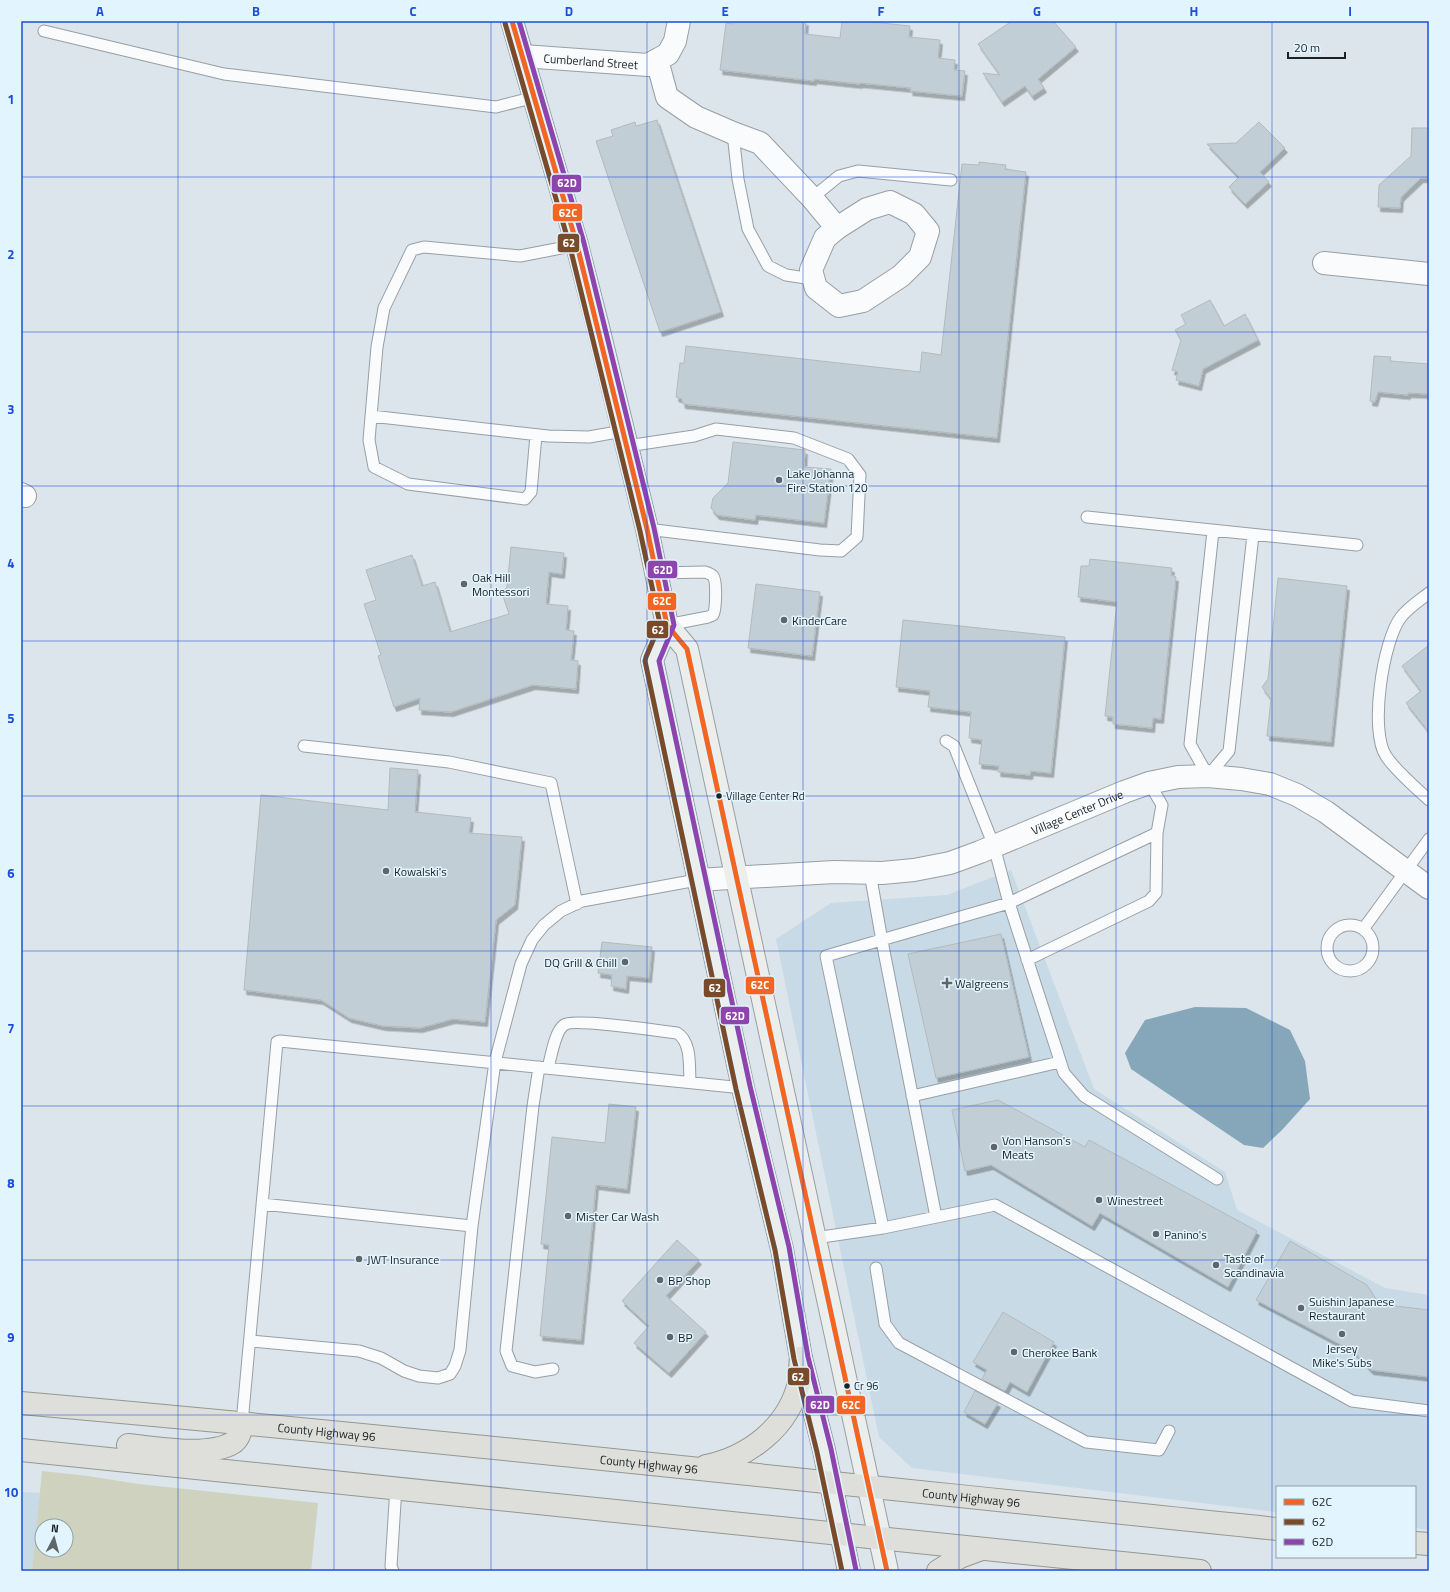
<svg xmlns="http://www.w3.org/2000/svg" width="1450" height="1592" font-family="'Titillium Web',sans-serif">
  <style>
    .built { fill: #c8dae5 }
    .green { fill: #ced2be; fill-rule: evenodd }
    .water { fill: #86a7b9 }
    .building { fill: #c2ced6; stroke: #b2babe; filter: url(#shadow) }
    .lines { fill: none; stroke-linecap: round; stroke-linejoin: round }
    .service-casing { stroke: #989fa4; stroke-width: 13 }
    .minor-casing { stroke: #989fa4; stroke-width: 24 }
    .tertiary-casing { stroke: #989fa4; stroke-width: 24 }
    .secondary-casing { stroke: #989fa4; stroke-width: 24 }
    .primary-casing { stroke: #949890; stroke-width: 24 }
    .service { stroke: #fafbfc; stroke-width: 11 }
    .minor { stroke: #fafbfc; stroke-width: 22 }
    .tertiary { stroke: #fafbfc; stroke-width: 22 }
    .secondary { stroke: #eceeeb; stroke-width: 22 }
    .primary { stroke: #dedfda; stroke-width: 22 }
    .bus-1-casing { stroke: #e2f4fe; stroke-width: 8 }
    .bus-2-casing { stroke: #e2f4fe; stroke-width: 8 }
    .bus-3-casing { stroke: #e2f4fe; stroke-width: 8 }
    .bus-1 { stroke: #f26522; stroke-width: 5 }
    .bus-2 { stroke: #7a4b2a; stroke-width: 5 }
    .bus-3 { stroke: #8e44ad; stroke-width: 5 }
    .grid { fill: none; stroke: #1d4ed8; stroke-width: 1; stroke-opacity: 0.55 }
    .poi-dot { fill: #5e666a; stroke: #e2f4fe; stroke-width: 1.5 }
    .bus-dot { fill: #1b2125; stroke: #e2f4fe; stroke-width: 1.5 }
    .labels { text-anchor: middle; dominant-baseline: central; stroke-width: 3; stroke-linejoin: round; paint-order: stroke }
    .bus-label { font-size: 11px; fill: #1b2125; stroke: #e2f4fe; text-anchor: start }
    .street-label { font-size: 12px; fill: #1b2125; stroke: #e2f4fe }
    .poi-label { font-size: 12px; fill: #1b2125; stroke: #e2f4fe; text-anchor: start }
    .line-badge { stroke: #e2f4fe; stroke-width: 1.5 }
    .badge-label { font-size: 11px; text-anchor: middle; font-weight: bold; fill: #fff }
    .neatline { fill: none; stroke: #1d4ed8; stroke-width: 1.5 }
    .grid-label { font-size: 13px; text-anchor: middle; font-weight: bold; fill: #1d4ed8 }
  </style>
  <defs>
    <filter id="shadow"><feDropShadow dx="2.5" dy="4.5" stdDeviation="0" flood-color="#0004"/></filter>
  </defs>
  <rect width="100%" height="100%" fill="#dbe5eb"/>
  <path class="built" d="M 1011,870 L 1094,1089 L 1225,1172 L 1237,1210 L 1385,1288 L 1429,1295 L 1429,1530 L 1415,1528 L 1415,1487 L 1277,1487 L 1277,1512 L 912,1468 L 879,1437 L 776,939 L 831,903 L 947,895 Z
    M 21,1492 L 40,1493 L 32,1571 L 21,1571 Z"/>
  <path class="green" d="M 42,1471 L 88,1476 L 138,1484 L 318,1503 L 311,1571 L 32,1571 ZM 42,1526 L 66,1526 L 66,1550 L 42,1550 Z"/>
  <path class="water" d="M 1195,1007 L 1246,1008 L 1290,1030 L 1305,1061 L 1310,1099 L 1282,1130 L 1263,1148 L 1244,1145 L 1131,1069 L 1125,1053 L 1145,1020 Z"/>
  <path class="building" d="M 734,21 L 806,21 L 805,34 L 840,38 L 842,21 L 862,21 L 910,26 L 909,37 L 940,40 L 938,58 L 955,60 L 954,70 L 965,71 L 962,96 L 910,91 L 911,88 L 860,83 L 860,84 L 814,79 L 814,81 L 720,70 L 726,23 L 734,24 Z
    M 1012,21 L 1053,21 L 1076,47 L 1038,79 L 1044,88 L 1032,96 L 1025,86 L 1002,102 L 983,73 L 1000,75 L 978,44 Z
    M 657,120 L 721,312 L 660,332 L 596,141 L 613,136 L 611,130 L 635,122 L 636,126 Z
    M 1259,122 L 1285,148 L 1260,172 L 1269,182 L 1245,204 L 1229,187 L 1239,177 L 1207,144 L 1236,143 Z
    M 1412,128 L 1429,128 L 1429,178 L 1421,178 L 1401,197 L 1400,208 L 1378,207 L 1379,185 L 1411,156 Z
    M 979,162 L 1006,165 L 1005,169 L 1026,172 L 997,438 L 683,404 L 682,399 L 676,397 L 680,363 L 684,363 L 686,346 L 920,372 L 922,352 L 941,355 L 962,164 L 979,165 Z
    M 1210,300 L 1224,326 L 1245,314 L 1258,340 L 1203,369 L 1199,386 L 1176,380 L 1178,372 L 1172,370 L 1181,340 L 1175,330 L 1186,324 L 1181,315 Z
    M 1374,356 L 1391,357 L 1390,361 L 1429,364 L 1429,394 L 1408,393 L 1408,395 L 1378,392 L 1375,402 L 1370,401 Z
    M 733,442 L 805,450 L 804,467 L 831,469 L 824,523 L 756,515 L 755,520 L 717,515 L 711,508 L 713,498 L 728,483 Z
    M 511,547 L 564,553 L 562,574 L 549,572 L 546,604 L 568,606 L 566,630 L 574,631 L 571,660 L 578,661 L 576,689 L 533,685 L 451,712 L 419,710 L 420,698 L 394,707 L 378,656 L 381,655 L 364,604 L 376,600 L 366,570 L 412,555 L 422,586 L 435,582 L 450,632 L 509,614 L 502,593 L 507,587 Z
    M 1090,559 L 1172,568 L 1171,575 L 1176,577 L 1161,719 L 1153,718 L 1152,728 L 1113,724 L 1113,717 L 1105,716 L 1117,602 L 1078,597 L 1081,566 L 1089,566 Z
    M 1278,578 L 1347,586 L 1331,742 L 1267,736 L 1271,699 L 1262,687 L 1268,679 Z
    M 756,584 L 820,592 L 812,656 L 748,648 Z
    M 903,620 L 1065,637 L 1051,773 L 1031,771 L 1030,775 L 998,772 L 999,766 L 979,764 L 982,740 L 969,738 L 971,712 L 928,707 L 930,691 L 896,687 Z
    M 1429,645 L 1429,732 L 1406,703 L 1421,691 L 1402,666 Z
    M 390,768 L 418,770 L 415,812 L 471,818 L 469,833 L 522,837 L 515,905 L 496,920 L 485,1022 L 453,1019 L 420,1028 L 383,1026 L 349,1018 L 321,1000 L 244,990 L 261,795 L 388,810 Z
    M 1001,934 L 1029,1057 L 936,1078 L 908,954 Z
    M 602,942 L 652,947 L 649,978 L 627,976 L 626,989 L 611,986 L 612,975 L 598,973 Z
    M 998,1100 L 1085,1147 L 1089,1140 L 1257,1231 L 1228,1287 L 1100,1213 L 1092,1226 L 991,1165 L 965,1171 L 952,1110 Z
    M 609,1104 L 636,1107 L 627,1189 L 596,1185 L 581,1340 L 540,1336 L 549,1245 L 541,1244 L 552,1137 L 605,1143 Z
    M 677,1240 L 699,1260 L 666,1296 L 706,1332 L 669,1373 L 634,1343 L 649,1326 L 622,1301 Z
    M 1290,1241 L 1367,1285 L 1379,1304 L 1429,1310 L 1429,1377 L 1371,1370 L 1353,1351 L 1256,1300 Z
    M 1003,1312 L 1054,1342 L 1027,1392 L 1010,1382 L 1005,1391 L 982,1379 L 987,1370 L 973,1362 Z
    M 975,1391 L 998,1403 L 985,1424 L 964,1412 Z"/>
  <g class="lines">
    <defs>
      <path id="service" d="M 44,31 L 224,74 L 496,107 L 535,97
        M 733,133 L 738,179 L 748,229 L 768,266 L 786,275 L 813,279
        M 812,198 L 839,176 L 858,171 L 951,180
        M 371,416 L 548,436 L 589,437 L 623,431
        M 536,435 L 531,492 L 525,499 L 408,484 L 374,467 L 369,440 L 377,347 L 384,308 L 412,250 L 424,247 L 520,256 L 577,245
        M 627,446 L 694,436 L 716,429 L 794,438 L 848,459 L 860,475 L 857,537 L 841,551 L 820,550 L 647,529
        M 1087,517 L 1357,545
        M 1213,531 L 1190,744 L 1208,776 L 1229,751 L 1253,535
        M 656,573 L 705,572 C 708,573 711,574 713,576 C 717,581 716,610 713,615 L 708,617 L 667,625
        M 1429,593 C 1420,600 1408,608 1401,617 C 1383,640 1369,731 1386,756 C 1395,770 1416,788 1429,800
        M 946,741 L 954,746 L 994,846 L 1009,903 L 1064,1073 L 1084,1096 L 1217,1179
        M 304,746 L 449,762 L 551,783 L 577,904
        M 870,873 L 882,941 L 936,1217
        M1327 948a23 23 0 1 1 46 0a23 23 0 1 1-46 0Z
        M 1364,928 L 1429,839
        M 1027,960 L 1149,901 L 1156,893 L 1157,833
        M 539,1067 L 533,1106 L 506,1351 L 512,1366 L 535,1372 L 553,1369
        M 548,1068 C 551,1057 555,1031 564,1025 C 573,1018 660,1031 677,1033 C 692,1042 689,1067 690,1082
        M 912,1096 L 1060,1062
        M 262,1204 L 472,1226
        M 883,1228 L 826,956 L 1009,903 L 1157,833 L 1162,805 L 1149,783
        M 815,1238 L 883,1228 L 995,1205 L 1352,1401 L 1429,1411
        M 876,1268 L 885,1324 L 899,1343 L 1086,1442 L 1159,1450 L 1169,1431
        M 251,1341 L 359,1351 L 381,1358 L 404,1371 L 419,1376 L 438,1378 L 450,1374 L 455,1366 L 460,1350 L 472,1226 L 495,1062 L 521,964 L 532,940 L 544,925 L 561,911 L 582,901 L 697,880
        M 242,1423 L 277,1042 L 280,1041 L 743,1088
        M 393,1571 L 391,1566 L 396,1487"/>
      <g id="minor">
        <path id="s1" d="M 523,56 L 648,65 L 668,54 L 675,41 L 679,21"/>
        <path d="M 657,60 L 667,97 L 696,117 L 733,133 L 760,143 L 812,198 L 837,228"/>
        <path d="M 890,202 L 914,214 L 928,231 L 920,257 L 901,276 L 863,301 L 839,306 L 816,288 L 811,270 L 825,238 L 837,228 L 867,209 Z"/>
        <path d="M 1324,263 L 1429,274"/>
        <path d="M 21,494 L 25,496"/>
      </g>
      <g id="tertiary">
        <path id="s2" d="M 697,880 L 834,872 L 882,873 L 914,870 L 950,863 L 980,852 L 1124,792 L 1149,783 L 1178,777 L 1208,776 L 1241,779 L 1270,784 L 1297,795 L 1326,812 L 1429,888"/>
      </g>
      <path id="secondary" d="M 512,21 L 577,245 L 598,327 L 647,529 L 667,625 L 687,649 L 887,1571
        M 667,625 L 652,660 L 743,1088 L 782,1249 L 801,1358 L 824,1450 L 849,1571"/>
      <g id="primary">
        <path id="s3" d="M 21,1403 C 440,1440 858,1486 1277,1529"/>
        <path d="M 128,1445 C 155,1448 210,1458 234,1442 C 240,1437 241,1429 242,1423"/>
        <path d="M 21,1450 C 414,1489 807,1532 1200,1571"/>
        <path d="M 706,1466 C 749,1457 789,1427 799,1382 C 800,1374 800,1366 801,1358"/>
        <path d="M 1415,1543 L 1429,1544"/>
        <path d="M 938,1571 L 960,1557 L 979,1550"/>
      </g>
    </defs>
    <use href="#service" class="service-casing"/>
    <use href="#minor" class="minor-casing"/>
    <use href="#tertiary" class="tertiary-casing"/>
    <use href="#secondary" class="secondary-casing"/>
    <use href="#primary" class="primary-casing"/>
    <use href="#service" class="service"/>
    <use href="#minor" class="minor"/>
    <use href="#tertiary" class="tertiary"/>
    <use href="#secondary" class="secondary"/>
    <use href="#primary" class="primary"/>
    <defs>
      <path id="bus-1" d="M 512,21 L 577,245 L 647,529 L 667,625 L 687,649 L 887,1571"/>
      <path id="bus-2" d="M 505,23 L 570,247 L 640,531 L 660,624 L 646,657 L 645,661 L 736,1089 L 775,1250 L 794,1359 L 817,1452 L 842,1571"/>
      <path id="bus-3" d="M 519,21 L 584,243 L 654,528 L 674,625 L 659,661 L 750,1086 L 789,1247 L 808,1357 L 831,1449 L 856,1570"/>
    </defs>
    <use href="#bus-1" class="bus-1-casing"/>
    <use href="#bus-2" class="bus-2-casing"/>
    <use href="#bus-3" class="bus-3-casing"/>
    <use href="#bus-1" class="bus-1"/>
    <use href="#bus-2" class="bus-2"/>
    <use href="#bus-3" class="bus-3"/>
  </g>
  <path class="grid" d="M 178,21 L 178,1571M 334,21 L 334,1571M 491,21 L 491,1571M 647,21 L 647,1571M 803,21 L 803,1571M 959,21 L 959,1571M 1116,21 L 1116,1571M 1272,21 L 1272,1571M 21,177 L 1429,177M 21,332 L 1429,332M 21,486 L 1429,486M 21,641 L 1429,641M 21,796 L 1429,796M 21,951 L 1429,951M 21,1106 L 1429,1106M 21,1260 L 1429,1260M 21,1415 L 1429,1415"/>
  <g class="poi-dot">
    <circle cx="779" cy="480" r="4"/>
    <circle cx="464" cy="584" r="4"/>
    <circle cx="784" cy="620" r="4"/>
    <circle cx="386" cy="871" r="4"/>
    <circle cx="625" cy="962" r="4"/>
    <path d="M945 977h4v4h4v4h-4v4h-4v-4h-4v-4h4z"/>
    <circle cx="994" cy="1147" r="4"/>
    <circle cx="1099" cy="1200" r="4"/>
    <circle cx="568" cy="1216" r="4"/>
    <circle cx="1156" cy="1234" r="4"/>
    <circle cx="359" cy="1259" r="4"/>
    <circle cx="1216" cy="1265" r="4"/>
    <circle cx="660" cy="1280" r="4"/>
    <circle cx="1301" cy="1308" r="4"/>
    <circle cx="1342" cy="1334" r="4"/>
    <circle cx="670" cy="1337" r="4"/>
    <circle cx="1014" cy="1352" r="4"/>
  </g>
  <g class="bus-dot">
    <circle cx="719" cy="796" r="3.5"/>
    <circle cx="847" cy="1386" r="3.5"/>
  </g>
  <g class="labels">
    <g class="bus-label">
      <text x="726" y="796">Village Center Rd</text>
      <text x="854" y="1386">Cr 96</text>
    </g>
    <g class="street-label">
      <text stroke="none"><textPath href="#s1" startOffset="68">Cumberland Street</textPath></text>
      <text stroke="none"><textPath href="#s2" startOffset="391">Village Center Drive</textPath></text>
      <text stroke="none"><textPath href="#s3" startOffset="307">County Highway 96</textPath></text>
      <text stroke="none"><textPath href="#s3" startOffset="631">County Highway 96</textPath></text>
      <text stroke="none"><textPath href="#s3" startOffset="955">County Highway 96</textPath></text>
    </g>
    <g class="poi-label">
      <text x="787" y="473">Lake Johanna<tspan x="787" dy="14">Fire Station 120</tspan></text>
      <text x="472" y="577">Oak Hill<tspan x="472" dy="14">Montessori</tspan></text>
      <text x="792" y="620">KinderCare</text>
      <text x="394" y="871">Kowalski's</text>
      <text x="617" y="962" text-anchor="end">DQ Grill &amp; Chill</text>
      <text x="955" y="983">Walgreens</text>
      <text x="1002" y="1140">Von Hanson's<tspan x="1002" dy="14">Meats</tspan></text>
      <text x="1107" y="1200">Winestreet</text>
      <text x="576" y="1216">Mister Car Wash</text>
      <text x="1164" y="1234">Panino's</text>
      <text x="1224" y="1258">Taste of<tspan x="1224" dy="14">Scandinavia</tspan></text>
      <text x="367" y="1259">JWT Insurance</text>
      <text x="668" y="1280">BP Shop</text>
      <text x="1309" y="1301">Suishin Japanese<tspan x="1309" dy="14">Restaurant</tspan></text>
      <text x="678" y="1337">BP</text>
      <text x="1342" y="1348" text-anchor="middle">Jersey<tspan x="1342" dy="14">Mike's Subs</tspan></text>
      <text x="1022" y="1352">Cherokee Bank</text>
    </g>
  </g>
  <g class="line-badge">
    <rect x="551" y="174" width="31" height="19" rx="4" fill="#8e44ad"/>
    <rect x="552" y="203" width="31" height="19" rx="4" fill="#f26522"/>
    <rect x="557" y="233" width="23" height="20" rx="4" fill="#7a4b2a"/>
    <rect x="647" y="560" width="31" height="19" rx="4" fill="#8e44ad"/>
    <rect x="647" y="592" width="30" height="19" rx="4" fill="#f26522"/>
    <rect x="646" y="620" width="23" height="19" rx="4" fill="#7a4b2a"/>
    <rect x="745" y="976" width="30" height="19" rx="4" fill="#f26522"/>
    <rect x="703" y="978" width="23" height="20" rx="4" fill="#7a4b2a"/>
    <rect x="720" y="1006" width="30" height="19" rx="4" fill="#8e44ad"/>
    <rect x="787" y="1367" width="23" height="19" rx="4" fill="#7a4b2a"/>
    <rect x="805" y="1395" width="30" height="19" rx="4" fill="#8e44ad"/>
    <rect x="836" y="1395" width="30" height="20" rx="4" fill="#f26522"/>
  </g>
  <g class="badge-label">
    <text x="567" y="187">62D</text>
    <text x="568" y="217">62C</text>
    <text x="569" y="247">62</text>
    <text x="663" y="574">62D</text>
    <text x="662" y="605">62C</text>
    <text x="658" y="634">62</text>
    <text x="760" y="989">62C</text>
    <text x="715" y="992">62</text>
    <text x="735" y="1020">62D</text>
    <text x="798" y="1381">62</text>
    <text x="820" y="1409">62D</text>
    <text x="851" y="1409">62C</text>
  </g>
  <rect width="1450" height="1592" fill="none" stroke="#e2f4fe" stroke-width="44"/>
  <rect x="1276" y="1486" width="140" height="72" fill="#e2f4fe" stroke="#92a0a7"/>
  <rect x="1284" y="1499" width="20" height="6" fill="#f26522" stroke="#92a0a7"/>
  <text x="1312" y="1506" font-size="12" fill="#1b2125">62C</text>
  <rect x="1284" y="1519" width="20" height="6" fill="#7a4b2a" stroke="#92a0a7"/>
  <text x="1312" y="1526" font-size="12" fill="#1b2125">62</text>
  <rect x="1284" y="1539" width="20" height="6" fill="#8e44ad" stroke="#92a0a7"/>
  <text x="1312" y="1546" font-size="12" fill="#1b2125">62D</text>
  <g transform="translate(54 1538) rotate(6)"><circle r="19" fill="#e2f4fe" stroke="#92a0a7"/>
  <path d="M0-3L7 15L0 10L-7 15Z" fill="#5e666a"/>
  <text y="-6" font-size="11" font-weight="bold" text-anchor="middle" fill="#1b2125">N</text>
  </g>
  <path d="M1288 52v6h57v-6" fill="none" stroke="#1b2125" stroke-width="2"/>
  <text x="1294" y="52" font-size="12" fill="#1b2125" stroke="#e2f4fe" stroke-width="3" paint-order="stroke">20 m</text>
  <rect x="22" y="22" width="1406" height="1548" class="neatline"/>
  <g class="grid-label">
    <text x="100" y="16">A</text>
    <text x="256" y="16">B</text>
    <text x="413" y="16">C</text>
    <text x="569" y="16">D</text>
    <text x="725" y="16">E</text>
    <text x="881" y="16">F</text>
    <text x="1037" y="16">G</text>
    <text x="1194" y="16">H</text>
    <text x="1350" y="16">I</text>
    <text x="11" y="104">1</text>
    <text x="11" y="259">2</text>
    <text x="11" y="414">3</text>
    <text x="11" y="568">4</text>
    <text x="11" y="723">5</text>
    <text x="11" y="878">6</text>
    <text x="11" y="1033">7</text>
    <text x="11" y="1188">8</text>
    <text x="11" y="1342">9</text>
    <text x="11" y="1497">10</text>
  </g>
</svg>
